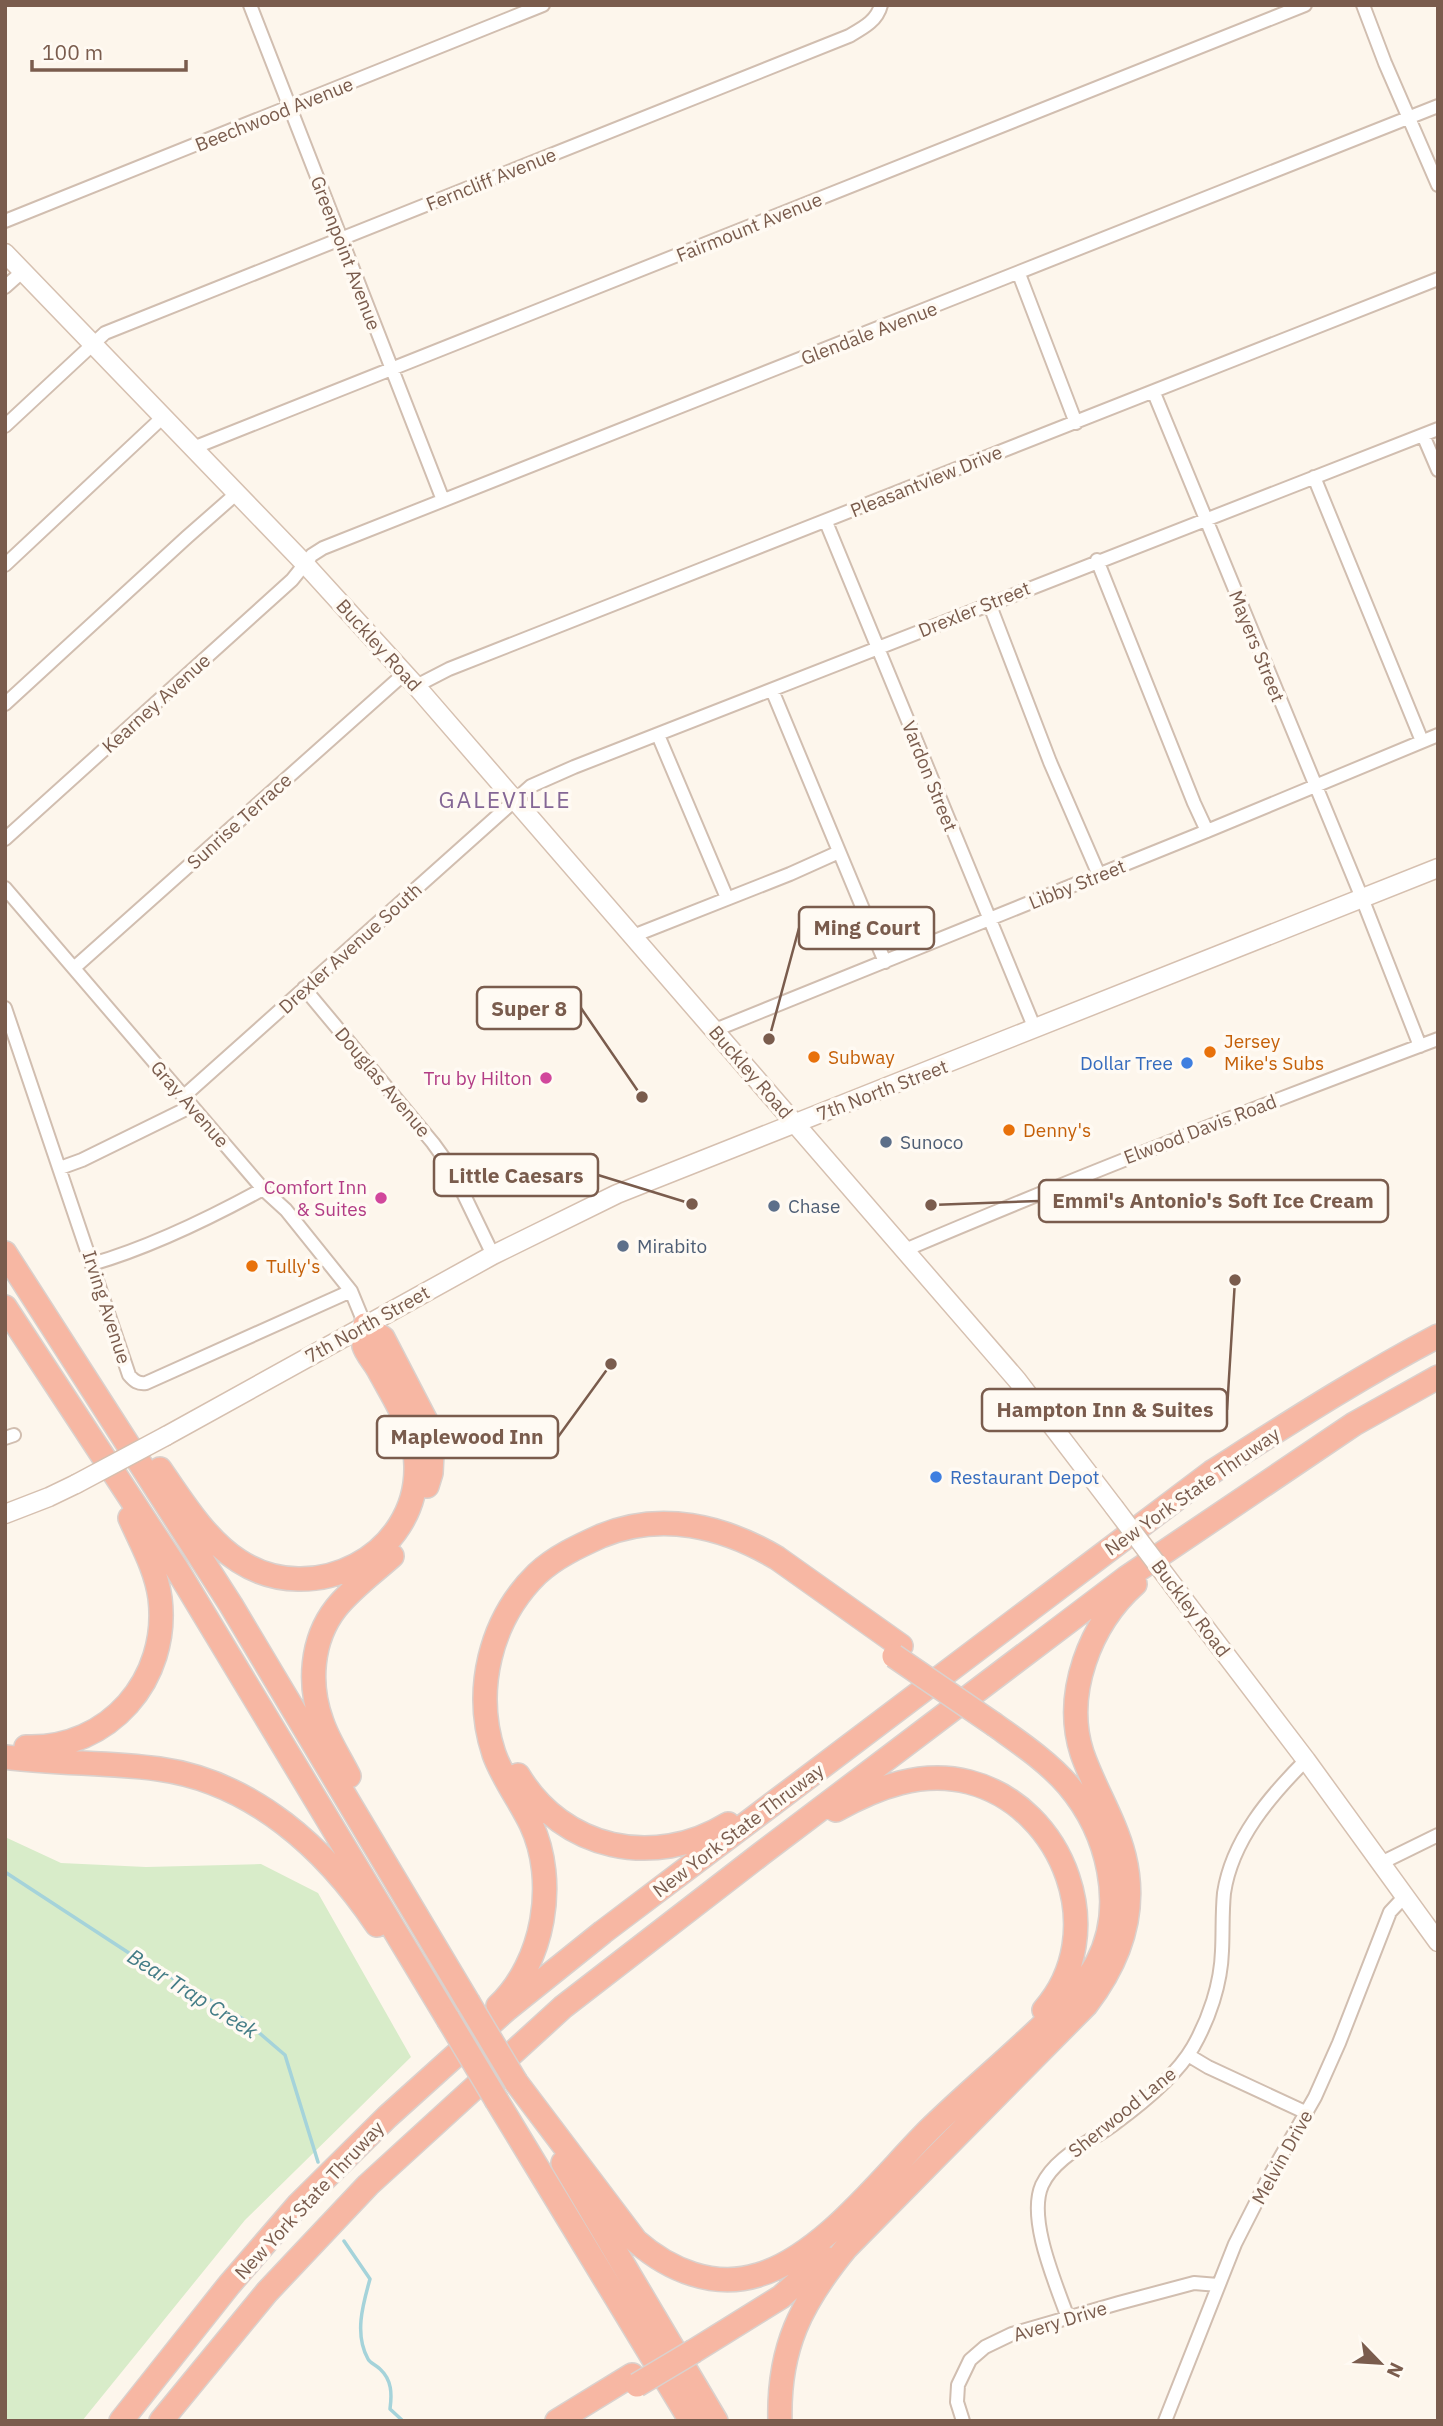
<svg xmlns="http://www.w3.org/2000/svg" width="1443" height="2426" font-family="'IBM Plex Sans',sans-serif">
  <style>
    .green { fill: #d8ecc9 }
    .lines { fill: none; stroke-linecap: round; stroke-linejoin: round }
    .stream { stroke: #a5d3da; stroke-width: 3.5 }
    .street-casing { stroke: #d1beb0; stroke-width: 16 }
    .secondary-casing { stroke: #d6c0b0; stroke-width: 21 }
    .highway-casing { stroke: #dad1cd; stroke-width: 26 }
    .street { stroke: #fff; stroke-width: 12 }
    .secondary { stroke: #fff; stroke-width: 18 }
    .highway { stroke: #f7b7a3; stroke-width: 23 }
    .secondary-bridge-casing { stroke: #d6c0b0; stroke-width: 21; stroke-linecap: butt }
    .highway-bridge-casing { stroke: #dad1cd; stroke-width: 26; stroke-linecap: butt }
    .secondary-bridge { stroke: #fff; stroke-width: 18 }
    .highway-bridge { stroke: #f7b7a3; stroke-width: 23 }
    .food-dot { fill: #e8710a; stroke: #fffaf3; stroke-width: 2.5 }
    .shop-dot { fill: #3f7fe0; stroke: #fffaf3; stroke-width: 2.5 }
    .hotel-dot { fill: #d1479c; stroke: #fffaf3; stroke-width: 2.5 }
    .service-dot { fill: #5c6f8a; stroke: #fffaf3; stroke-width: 2.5 }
    .labels { text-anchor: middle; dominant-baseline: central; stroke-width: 7; stroke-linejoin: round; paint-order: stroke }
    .street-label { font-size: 19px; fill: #7a5c4d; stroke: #fffaf3 }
    .food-label { font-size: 19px; fill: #c56008; stroke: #fffaf3; text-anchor: start }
    .shop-label { font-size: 19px; fill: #366cbe; stroke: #fffaf3; text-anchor: end }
    .hotel-label { font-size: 19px; fill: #b23c85; stroke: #fffaf3; text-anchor: end }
    .service-label { font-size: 19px; fill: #4e5e75; stroke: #fffaf3; text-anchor: start }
    .water-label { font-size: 21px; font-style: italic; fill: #437c86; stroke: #fffaf3 }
    .quarter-label { font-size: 23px; letter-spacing: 2px; fill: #846695; stroke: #fffaf3 }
    .leader { fill: none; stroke: #7a5c4d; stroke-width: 2.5 }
    .callout-dot { fill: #7a5c4d; stroke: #fffaf3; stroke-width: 2.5 }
    .callout { fill: #fffaf3; stroke: #7a5c4d; stroke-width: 2.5 }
    .callout-label { font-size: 21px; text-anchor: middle; font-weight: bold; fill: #7a5c4d }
  </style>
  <rect width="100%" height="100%" fill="#fdf6ec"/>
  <path class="green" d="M 5,1837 L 61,1863 L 146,1867 L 261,1864 L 318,1893 L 411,2057 L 245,2220 L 82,2421 L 5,2421 Z"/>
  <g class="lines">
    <path class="stream" d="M 5,1872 L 129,1953 L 243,2019 L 285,2055 L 318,2162
      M 344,2241 L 370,2279 C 363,2304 354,2334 368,2359 C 370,2363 376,2365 380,2369 C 392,2380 392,2394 390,2409 L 403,2421"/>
    <defs>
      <path id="street" d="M 250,5 L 443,500
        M 1363,5 L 1385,63 L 1438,185
        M 5,221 L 543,5
        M 1019,274 L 1076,423
        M 5,287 L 23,271
        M 1154,393 L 1362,898 L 1420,1046
        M 5,426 L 105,333 L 849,36 C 863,28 877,21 881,5
        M 1423,435 L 1438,470
        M 193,448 L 1305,5
        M 1314,477 L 1422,741
        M 826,522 L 1035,1029
        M 1097,560 L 1194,803 L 1207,831
        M 5,565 L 163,417
        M 989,603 L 1050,762 L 1099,875
        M 416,686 L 449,669 L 1438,279
        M 772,690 L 885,962
        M 5,704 L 187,537 L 237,493
        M 658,735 L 727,898
        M 5,839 L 292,580 L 312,555 L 323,548 L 1438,106
        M 5,888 L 263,1189 L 286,1210 L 351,1291 L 365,1325
        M 633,936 L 790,874 L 839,852
        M 74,968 L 405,673
        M 304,988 L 433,1143 L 451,1168 L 493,1255
        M 5,1008 L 129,1375 C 134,1381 138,1384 146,1383 L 351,1291
        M 715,1030 L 1207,831 L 1438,735
        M 184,1096 L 531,786 L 574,767 L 1438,429
        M 60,1168 L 82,1160 L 192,1106
        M 905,1250 C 1081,1175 1259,1106 1438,1039
        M 92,1264 C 151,1247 210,1218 263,1189
        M 5,1438 L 14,1435
        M 1381,1863 L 1438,1835
        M 1188,2055 L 1208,2067 L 1307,2113
        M 1068,2318 C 1056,2284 1027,2219 1042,2185 C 1055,2157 1090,2142 1114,2124 C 1140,2105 1177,2075 1193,2047 C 1209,2019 1221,1984 1222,1951 C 1223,1932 1222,1913 1224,1893 C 1232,1840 1270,1796 1306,1760
        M 963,2421 L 957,2402 L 958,2385 L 970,2360 L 985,2347 L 1012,2334 L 1119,2303 L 1194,2283 L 1218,2285
        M 1165,2421 L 1235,2244 L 1268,2179 L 1315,2097 L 1339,2043 L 1390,1912 L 1405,1896"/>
      <path id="secondary" d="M 5,253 L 305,564 L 416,686 L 1017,1380 L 1114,1507
        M 166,1436 L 493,1255 L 617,1194 L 1438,868
        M 5,1514 L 49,1497 L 76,1484
        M 1175,1588 L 1306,1760 L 1438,1942"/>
      <path id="highway" d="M 5,1253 L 231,1605 L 468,2002
        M 5,1307 L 175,1566 L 448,2019
        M 365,1325 L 383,1338 L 426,1421 L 432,1453 L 431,1473 L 427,1486
        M 160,1469 C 182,1501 206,1540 239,1561 C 313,1609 418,1556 416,1466 C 416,1430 394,1399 378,1369 C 374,1362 366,1353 364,1346 C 363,1340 365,1331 365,1325
        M 26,1747 C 109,1750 170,1679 160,1598 C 156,1569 141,1543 130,1518
        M 5,1757 C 56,1764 108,1762 159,1769 C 253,1782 326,1849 377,1925
        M 518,1775 C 563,1850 654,1869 728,1824
        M 349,1776 C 340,1758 328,1740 322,1722 C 308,1685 311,1640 336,1608 C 352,1588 373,1573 392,1556
        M 836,1810 C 877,1787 922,1770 969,1782 C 1065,1807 1111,1934 1044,2010
        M 498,2006 C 544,1963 558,1881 531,1824 C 520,1801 503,1779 494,1754 C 473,1691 490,1620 537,1574 C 555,1557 579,1546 601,1536 C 661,1511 723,1526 777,1558 L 901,1646
        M 516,2082 L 636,2241 C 669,2270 714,2289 758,2275 C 823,2256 882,2177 929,2130 C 964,2096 1002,2064 1038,2030 C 1059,2009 1083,1989 1097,1963 C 1127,1906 1108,1832 1068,1785 C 1047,1761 1020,1743 995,1725
        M 497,2101 L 691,2421
        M 563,2163 L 716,2421
        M 694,2351 L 781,2297 L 825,2258
        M 121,2421 L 229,2285 L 298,2205 L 387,2117 L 507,2009 L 603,1932 L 1212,1472 C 1286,1425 1360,1377 1438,1336
        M 161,2421 L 267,2292 L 368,2185 L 563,2007 L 761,1854 L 1126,1578 L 1354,1424 L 1438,1377
        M 557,2421 L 632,2375
        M 780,2421 C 778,2348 801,2303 846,2248 L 1086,2005 C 1119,1962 1138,1912 1124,1856 C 1115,1820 1094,1788 1082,1753 C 1063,1694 1090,1624 1135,1584"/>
    </defs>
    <use href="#street" class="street-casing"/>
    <use href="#secondary" class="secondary-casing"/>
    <use href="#highway" class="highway-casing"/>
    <use href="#street" class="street"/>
    <use href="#secondary" class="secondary"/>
    <use href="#highway" class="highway"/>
    <defs>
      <path id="secondary-bridge" d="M 76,1484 L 166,1436
        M 1114,1507 L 1175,1588"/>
      <path id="highway-bridge" d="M 894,1656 L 995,1725
        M 468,2002 L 516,2082
        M 448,2019 L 497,2101
        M 637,2385 L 694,2351"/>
    </defs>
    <use href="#secondary-bridge" class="secondary-bridge-casing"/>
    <use href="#highway-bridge" class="highway-bridge-casing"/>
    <use href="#secondary-bridge" class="secondary-bridge"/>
    <use href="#highway-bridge" class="highway-bridge"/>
  </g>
  <g class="food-dot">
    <circle cx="1210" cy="1052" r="7"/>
    <circle cx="814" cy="1057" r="7"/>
    <circle cx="1009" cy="1130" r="7"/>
    <circle cx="252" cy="1266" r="7"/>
  </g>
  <g class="shop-dot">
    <circle cx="1187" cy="1063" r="7"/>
    <circle cx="936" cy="1477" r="7"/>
  </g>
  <g class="hotel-dot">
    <circle cx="546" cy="1078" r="7"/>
    <circle cx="381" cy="1198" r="7"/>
  </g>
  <g class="service-dot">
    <circle cx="886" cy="1142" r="7"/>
    <circle cx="774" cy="1206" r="7"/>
    <circle cx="623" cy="1246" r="7"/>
  </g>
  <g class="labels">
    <g class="street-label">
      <text transform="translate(274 114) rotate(-22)">Beechwood Avenue</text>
      <text transform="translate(491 179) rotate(-22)">Ferncliff Avenue</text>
      <text transform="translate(749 227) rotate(-22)">Fairmount Avenue</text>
      <text transform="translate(346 253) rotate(69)">Greenpoint Avenue</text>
      <text transform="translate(869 333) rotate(-21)">Glendale Avenue</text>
      <text transform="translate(926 481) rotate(-22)">Pleasantview Drive</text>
      <text transform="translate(974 609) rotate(-22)">Drexler Street</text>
      <text transform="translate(379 645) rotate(48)">Buckley Road</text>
      <text transform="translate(1257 646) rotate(68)">Mayers Street</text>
      <text transform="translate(156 703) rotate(-42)">Kearney Avenue</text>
      <text transform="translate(930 776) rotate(68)">Vardon Street</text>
      <text transform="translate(239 821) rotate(-42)">Sunrise Terrace</text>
      <text transform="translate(1077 884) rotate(-22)">Libby Street</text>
      <text transform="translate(350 948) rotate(-42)">Drexler Avenue South</text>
      <text transform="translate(751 1072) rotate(49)">Buckley Road</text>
      <text transform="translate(383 1082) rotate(50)">Douglas Avenue</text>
      <text transform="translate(882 1090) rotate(-21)">7th North Street</text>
      <text transform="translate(190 1104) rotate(49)">Gray Avenue</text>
      <text transform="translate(1200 1129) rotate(-21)">Elwood Davis Road</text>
      <text transform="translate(107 1307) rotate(72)">Irving Avenue</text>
      <text transform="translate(367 1324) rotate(-29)">7th North Street</text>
      <text transform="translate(1192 1491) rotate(-35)">New York State Thruway</text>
      <text transform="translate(1191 1608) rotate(53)">Buckley Road</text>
      <text transform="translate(738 1830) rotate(-37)">New York State Thruway</text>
      <text transform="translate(1122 2112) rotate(-39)">Sherwood Lane</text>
      <text transform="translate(1282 2157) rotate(-61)">Melvin Drive</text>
      <text transform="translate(309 2200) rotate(-47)">New York State Thruway</text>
      <text transform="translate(1060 2321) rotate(-17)">Avery Drive</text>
    </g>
    <g class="food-label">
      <text x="1224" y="1041">Jersey<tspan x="1224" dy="22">Mike's Subs</tspan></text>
      <text x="828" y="1057">Subway</text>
      <text x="1023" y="1130">Denny's</text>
      <text x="266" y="1266">Tully's</text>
    </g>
    <g class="shop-label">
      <text x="1173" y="1063">Dollar Tree</text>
      <text x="950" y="1477" text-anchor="start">Restaurant Depot</text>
    </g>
    <g class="hotel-label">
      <text x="532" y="1078">Tru by Hilton</text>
      <text x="367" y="1187">Comfort Inn<tspan x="367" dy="22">&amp; Suites</tspan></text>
    </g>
    <g class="service-label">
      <text x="900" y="1142">Sunoco</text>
      <text x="788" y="1206">Chase</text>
      <text x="637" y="1246">Mirabito</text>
    </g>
    <g class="water-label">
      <text transform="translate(193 1993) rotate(32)">Bear Trap Creek</text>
    </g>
    <g class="quarter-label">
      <text x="505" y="799">GALEVILLE</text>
    </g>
  </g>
  <path class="leader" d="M769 1039L799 928M642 1097L581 1008M692 1204L598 1175M931 1205L1039 1201M1235 1280L1227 1410M611 1364L558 1437"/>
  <g class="callout-dot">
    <circle cx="769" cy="1039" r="7"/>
    <circle cx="642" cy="1097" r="7"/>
    <circle cx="692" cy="1204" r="7"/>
    <circle cx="931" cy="1205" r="7"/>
    <circle cx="1235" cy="1280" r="7"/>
    <circle cx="611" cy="1364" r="7"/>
  </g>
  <g class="callout">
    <rect x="799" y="907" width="135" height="42" rx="7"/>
    <rect x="477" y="987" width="104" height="42" rx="7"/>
    <rect x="434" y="1154" width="164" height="42" rx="7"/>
    <rect x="1039" y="1180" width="349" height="42" rx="7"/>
    <rect x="982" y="1389" width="245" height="42" rx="7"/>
    <rect x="377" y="1416" width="181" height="42" rx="7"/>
  </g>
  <g class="callout-label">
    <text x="867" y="935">Ming Court</text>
    <text x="529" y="1016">Super 8</text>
    <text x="516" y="1183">Little Caesars</text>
    <text x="1213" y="1208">Emmi's Antonio's Soft Ice Cream</text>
    <text x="1105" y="1417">Hampton Inn &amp; Suites</text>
    <text x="467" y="1444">Maplewood Inn</text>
  </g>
  <rect width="1443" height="2426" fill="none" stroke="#7a5c4d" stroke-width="14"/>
  <g transform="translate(1380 2363) rotate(115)" stroke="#fffaf3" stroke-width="5" paint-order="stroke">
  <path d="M0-5L12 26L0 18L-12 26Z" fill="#7a5c4d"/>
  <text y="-10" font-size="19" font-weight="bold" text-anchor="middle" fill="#7a5c4d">N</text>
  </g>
  <path d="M32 60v10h154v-10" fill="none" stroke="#7a5c4d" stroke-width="3.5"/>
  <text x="42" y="60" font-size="21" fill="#7a5c4d" stroke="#fffaf3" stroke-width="5" paint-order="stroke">100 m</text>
</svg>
